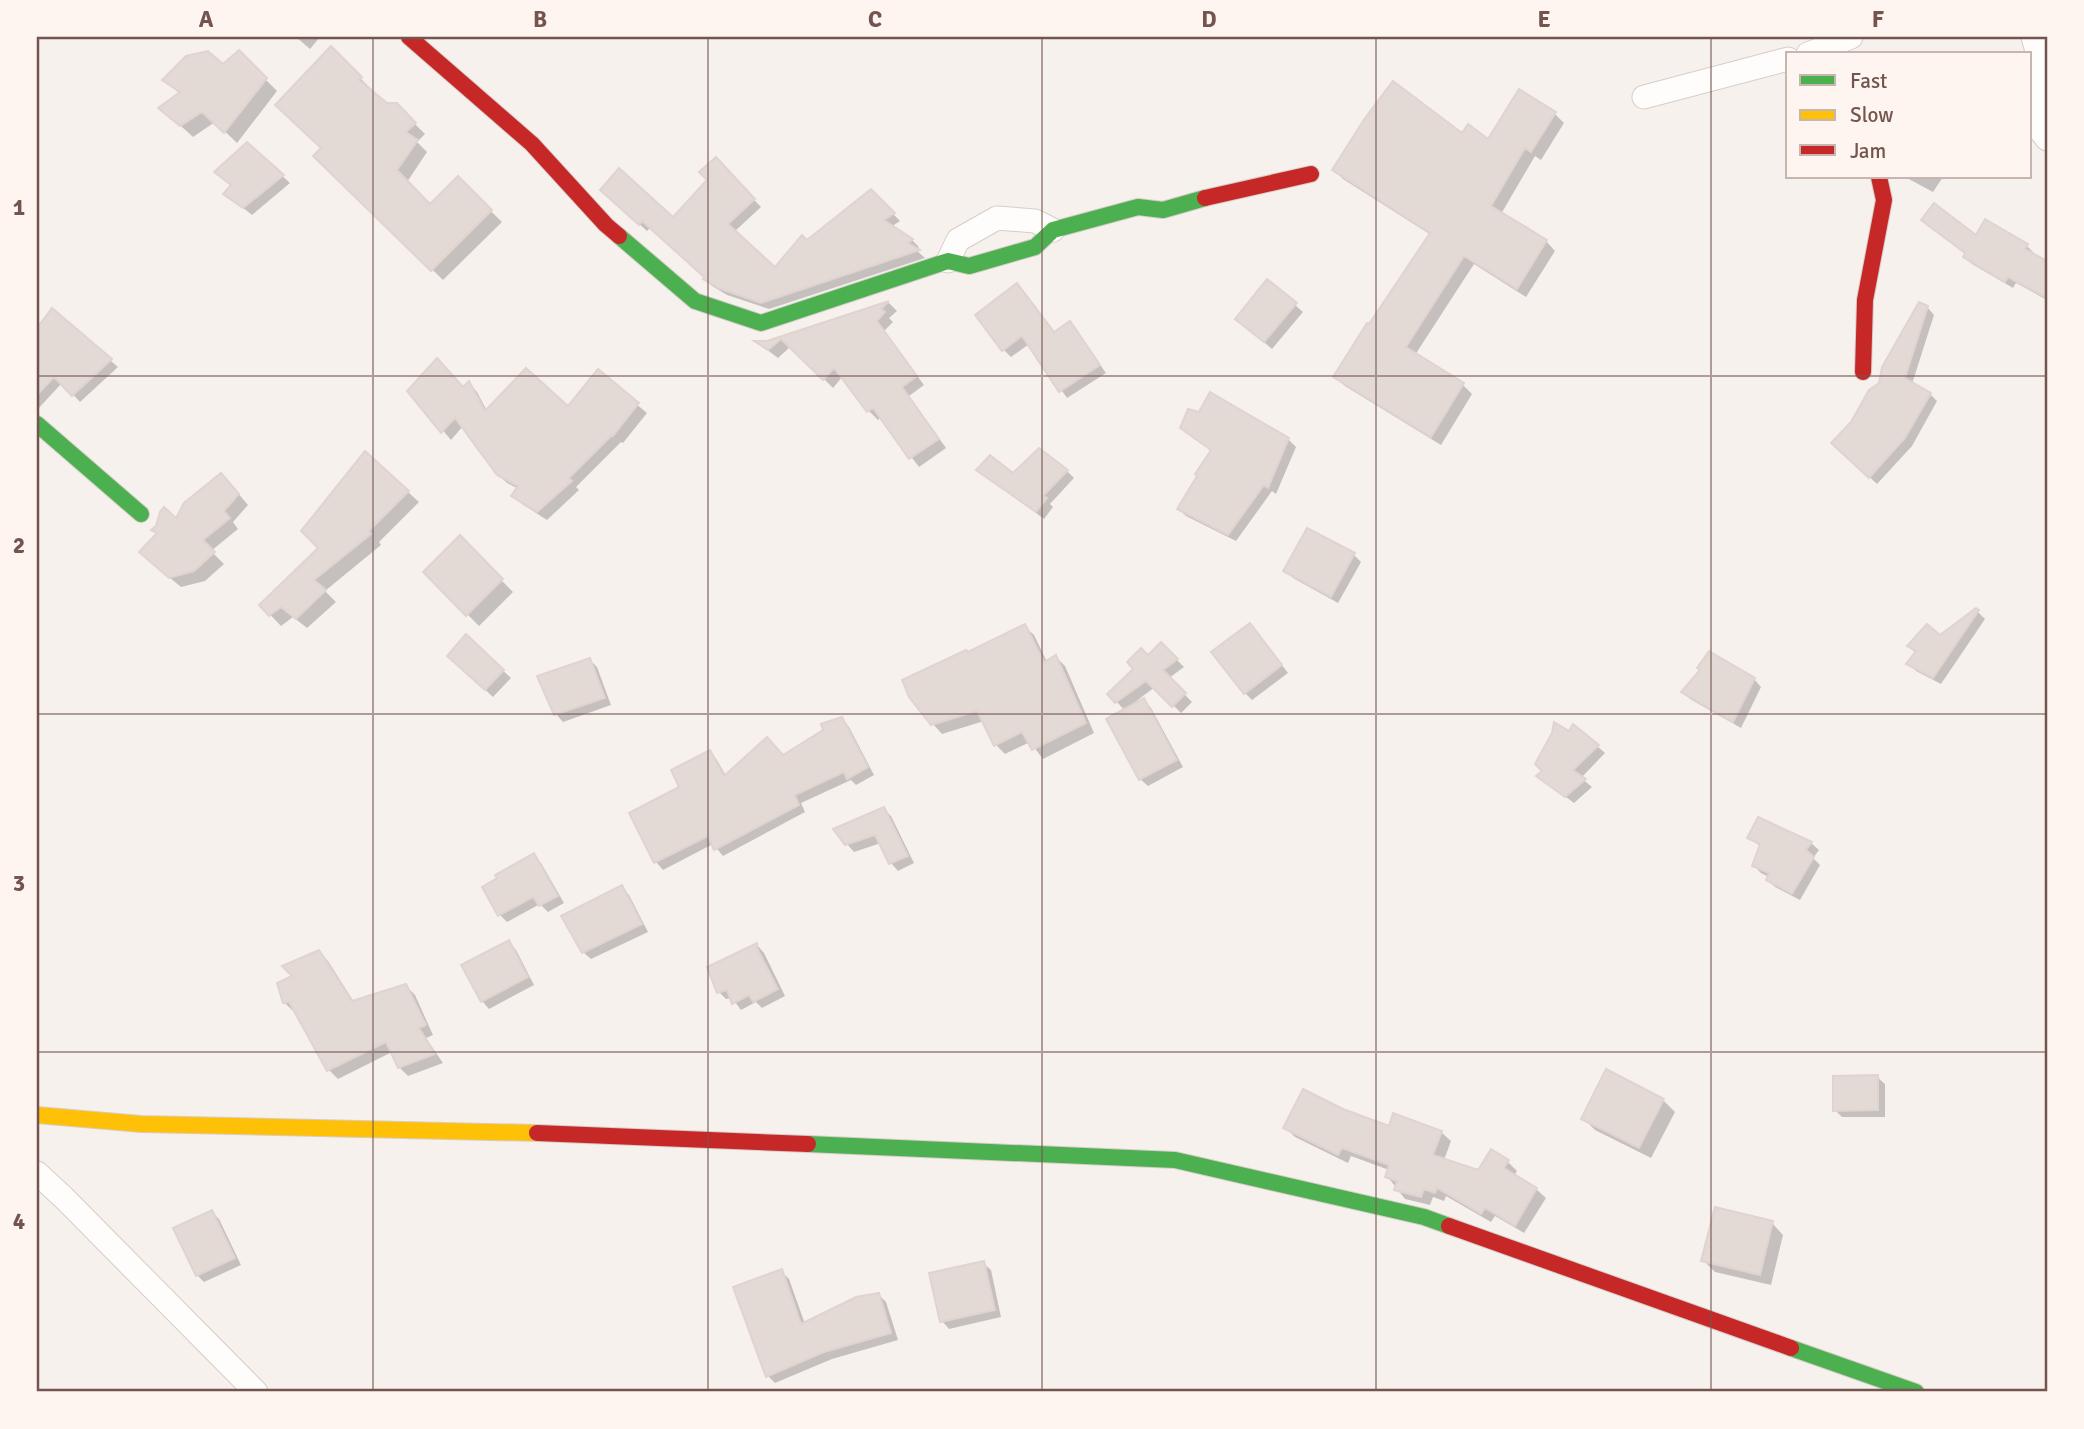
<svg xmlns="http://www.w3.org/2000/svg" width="2084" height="1429" font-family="Signika,sans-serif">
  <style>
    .shadow { fill: #0003 }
    .building { fill: #e3d9d5; stroke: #e0d3d0; stroke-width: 2 }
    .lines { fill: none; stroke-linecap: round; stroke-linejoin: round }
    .street-casing { stroke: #d6cdca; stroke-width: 25 }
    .fast-casing { stroke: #d7cdca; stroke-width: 18 }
    .slow-casing { stroke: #d7cdca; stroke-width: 18 }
    .jam-casing { stroke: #d7cdca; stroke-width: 18 }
    .street { stroke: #fefdfc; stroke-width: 23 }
    .fast { stroke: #4caf50; stroke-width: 16 }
    .slow { stroke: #ffc107; stroke-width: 16 }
    .jam { stroke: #c62828; stroke-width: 16 }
    .grid { fill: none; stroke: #74544f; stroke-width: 2; stroke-opacity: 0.55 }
    .neatline { fill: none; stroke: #74544f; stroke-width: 2.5 }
    .grid-label { font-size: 23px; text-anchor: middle; font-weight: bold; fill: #74544f }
  </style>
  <rect width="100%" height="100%" fill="#f7f1ee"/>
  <path class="shadow" d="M 296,37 L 320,37 L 310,49 Z
    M 331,49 L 371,89 L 370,91 L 386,105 L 396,105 L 425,134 L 417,142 L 427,152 L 407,182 L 430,207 L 458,179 L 502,222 L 443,280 L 316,156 L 323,148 Z
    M 239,53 L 277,91 L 237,143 L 215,122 L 193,137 L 161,108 L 180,94 L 164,80 L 223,66 Z
    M 1555,114 L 1564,123 L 1541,160 L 1535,156 L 1501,214 L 1546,241 L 1555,251 L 1526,297 L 1474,264 L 1415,355 L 1463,385 L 1472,394 L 1441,445 L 1345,386 L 1335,377 L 1431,235 L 1343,179 L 1334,170 L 1462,135 L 1488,141 Z
    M 247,144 L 290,183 L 252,215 L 226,194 L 233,186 Z
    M 715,159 L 761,207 L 734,232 L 775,269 L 871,191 L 900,221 L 891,227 L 912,240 L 919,247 L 916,250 L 925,258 L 769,309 L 727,295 L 712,286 L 706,278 L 651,227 L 647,231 L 609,197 L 673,220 L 710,180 Z
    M 1905,177 L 1943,177 L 1933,192 Z
    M 1986,222 L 2027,246 L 2034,253 L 2033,255 L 2047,263 L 2047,300 L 2016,283 L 2013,288 L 1972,264 L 1965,257 Z
    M 1017,285 L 1055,333 L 1070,323 L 1106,373 L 1067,398 L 1029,344 L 1011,357 L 1004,350 Z
    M 889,303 L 897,311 L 889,318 L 893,322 L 884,331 L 924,385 L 909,396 L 946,448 L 919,467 L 881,417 L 878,420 L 869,411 L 843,376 L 833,388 L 791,346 L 778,358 L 758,343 L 767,343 Z
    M 1295,305 L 1303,312 L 1272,349 L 1245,326 Z
    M 1927,307 L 1934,315 L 1912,384 L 1930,394 L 1937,401 L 1912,446 L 1877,484 L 1840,450 Z
    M 52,311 L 118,367 L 80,402 L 62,383 L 38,409 L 37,331 Z
    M 598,372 L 647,413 L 623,443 L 621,442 L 576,487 L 579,490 L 547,520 L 522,504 L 514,496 L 519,489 L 507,483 L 498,474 L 463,426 L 451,440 L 409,391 L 463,389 L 469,383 L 477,392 L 487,411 L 568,408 Z
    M 1182,428 L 1288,439 L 1296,447 L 1276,494 L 1272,491 L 1236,541 L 1186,516 L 1179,509 L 1212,451 Z
    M 366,454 L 419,502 L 379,542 L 381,545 L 325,591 L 336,602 L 307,628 L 293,617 L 281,626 L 261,605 L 321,548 Z
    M 978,470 L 1014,475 L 1067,471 L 1074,478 L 1050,504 L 1053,507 L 1044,519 Z
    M 231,485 L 248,505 L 233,522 L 238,529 L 211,551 L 224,564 L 205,581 L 181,587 L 151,562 L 158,535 L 153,530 L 177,521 Z
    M 460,538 L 513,592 L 479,626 L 425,572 Z
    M 1354,555 L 1361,562 L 1338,603 L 1293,578 L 1285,570 Z
    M 1976,610 L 1985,619 L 1941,684 L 1916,671 L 1909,663 L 1916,654 L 1909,646 L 1940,637 Z
    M 1024,626 L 1034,635 L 1047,662 L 1056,657 L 1065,666 L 1094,733 L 1043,759 L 1030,742 L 1005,754 L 996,745 L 984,721 L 942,734 L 933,724 L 968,654 Z
    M 1257,632 L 1288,673 L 1252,700 L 1245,693 Z
    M 466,637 L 511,678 L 493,697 L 456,663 Z
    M 1161,644 L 1184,667 L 1169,678 L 1192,702 L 1181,713 L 1155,687 L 1131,705 L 1132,707 L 1144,700 L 1151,708 L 1183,767 L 1148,786 L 1140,779 L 1125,711 L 1110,694 Z
    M 590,660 L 597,667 L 611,705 L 563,722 L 556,714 Z
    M 1702,670 L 1754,679 L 1761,687 L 1741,728 L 1690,699 L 1683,692 Z
    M 842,719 L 849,727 L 874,775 L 856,785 L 851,780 L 801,803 L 805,812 L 723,856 L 713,844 L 663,870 L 656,862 L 632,814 L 682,788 L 710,752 L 717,760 L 726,776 L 783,757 Z
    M 1574,726 L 1605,753 L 1581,778 L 1592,787 L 1574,803 L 1538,776 Z
    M 884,809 L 891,816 L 914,863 L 898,871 L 891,863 L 881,843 L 854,852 L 847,844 Z
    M 1758,819 L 1811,843 L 1819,850 L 1813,858 L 1820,865 L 1800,900 L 1775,887 L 1768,880 L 1769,877 L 1761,873 L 1754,866 L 1761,847 L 1750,838 Z
    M 533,855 L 541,863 L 564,903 L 548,912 L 540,904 L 507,922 L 500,915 Z
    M 621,887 L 629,895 L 648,932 L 591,959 L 583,952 Z
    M 508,942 L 516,950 L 534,985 L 489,1009 L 482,1001 Z
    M 757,945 L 764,953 L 785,996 L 762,1008 L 756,1002 L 741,1010 L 732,998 L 726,999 L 719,992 Z
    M 319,952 L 328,961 L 354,1002 L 406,986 L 415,995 L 433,1035 L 426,1038 L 443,1063 L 408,1076 L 399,1067 L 392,1052 L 338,1079 L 329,1070 L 296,1011 L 294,1012 L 284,1002 L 295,976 Z
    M 1877,1077 L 1885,1084 L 1885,1117 L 1842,1117 L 1835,1110 Z
    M 1663,1100 L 1675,1112 L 1651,1158 L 1595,1130 L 1583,1118 Z
    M 1342,1111 L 1390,1128 L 1441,1132 L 1451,1141 L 1444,1160 L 1479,1172 L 1508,1162 L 1517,1171 L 1514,1176 L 1536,1189 L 1546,1198 L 1524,1233 L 1495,1216 L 1491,1222 L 1446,1196 L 1444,1201 L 1433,1197 L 1430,1205 L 1405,1199 L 1387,1176 L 1389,1170 L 1351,1156 L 1348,1163 L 1295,1137 L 1286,1128 Z
    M 212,1212 L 219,1219 L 241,1265 L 204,1282 L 197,1275 Z
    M 1772,1223 L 1783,1235 L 1771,1285 L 1715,1272 L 1703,1260 Z
    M 983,1263 L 991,1270 L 1001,1317 L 949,1329 L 942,1321 Z
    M 781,1271 L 789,1279 L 805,1324 L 879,1295 L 886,1302 L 898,1340 L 832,1359 L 775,1383 L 768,1376 Z"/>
  <path class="building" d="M 331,46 L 362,77 L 359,80 L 387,103 L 397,103 L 416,123 L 406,132 L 418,140 L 397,170 L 430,204 L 458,176 L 492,210 L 431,271 L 313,156 L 321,148 L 275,105 Z
    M 239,50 L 267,78 L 224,133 L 202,112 L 180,126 L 158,108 L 180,92 L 162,80 L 186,56 L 208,51 L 223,64 Z
    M 1393,81 L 1462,133 L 1468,124 L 1488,139 L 1519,89 L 1556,112 L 1531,152 L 1525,148 L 1491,206 L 1547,240 L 1517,289 L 1464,256 L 1406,347 L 1464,383 L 1431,437 L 1333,377 L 1367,323 L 1369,324 L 1430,233 L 1332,170 L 1365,118 Z
    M 247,142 L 284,175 L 243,208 L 223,194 L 231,185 L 214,172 Z
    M 716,157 L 755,199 L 728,224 L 775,267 L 802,235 L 807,240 L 871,189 L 895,213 L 884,220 L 913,239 L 908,243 L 920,250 L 761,303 L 718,288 L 703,279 L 704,277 L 642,221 L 639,225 L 600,190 L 619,168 L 673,217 L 707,180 L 699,172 Z
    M 1934,203 L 1976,235 L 1985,219 L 2028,244 L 2025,249 L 2047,261 L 2047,298 L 2008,277 L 2005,282 L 1963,257 L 1965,253 L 1921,220 Z
    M 1267,279 L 1297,303 L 1264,342 L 1235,319 Z
    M 1017,283 L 1054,332 L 1070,321 L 1100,365 L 1059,392 L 1022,336 L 1002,351 L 975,315 Z
    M 889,301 L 881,309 L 885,312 L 877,321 L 917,376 L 902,387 L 939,439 L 909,459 L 873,408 L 867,412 L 834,368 L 823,380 L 781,339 L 768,350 L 754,341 L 767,341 Z
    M 1919,302 L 1928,306 L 1905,378 L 1931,393 L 1905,438 L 1869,478 L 1831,443 L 1851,422 L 1869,390 L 1879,383 L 1882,367 Z
    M 52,308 L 112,359 L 72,396 L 54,377 L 37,395 L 37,328 Z
    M 437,358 L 463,387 L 469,381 L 485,411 L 526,368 L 568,406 L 598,369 L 639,403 L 613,436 L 612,435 L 569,478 L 572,481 L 537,512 L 511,496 L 518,486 L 497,475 L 455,418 L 441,433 L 407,391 Z
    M 1210,392 L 1289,438 L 1268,488 L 1264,485 L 1228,535 L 1177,509 L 1197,476 L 1195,474 L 1211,450 L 1180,428 L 1188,409 L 1199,412 Z
    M 1039,448 L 1068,470 L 1043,496 L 1047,498 L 1036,512 L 976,470 L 990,455 L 1013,473 Z
    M 365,451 L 409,491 L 369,531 L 371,534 L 314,580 L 326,590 L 296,619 L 281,607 L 269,616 L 259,605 L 318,548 L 301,531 Z
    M 221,473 L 239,494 L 224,511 L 230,518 L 203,540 L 215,552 L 194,571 L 169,578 L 139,552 L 157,533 L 151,530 L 156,526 L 160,512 L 164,507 L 176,518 L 184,503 Z
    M 1307,528 L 1355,553 L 1331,597 L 1283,571 Z
    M 460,535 L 503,579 L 466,616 L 423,572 Z
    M 1976,608 L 1979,610 L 1933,678 L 1906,664 L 1916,651 L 1907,646 L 1927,624 L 1940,635 Z
    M 1250,623 L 1282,665 L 1244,694 L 1211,652 Z
    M 1025,624 L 1044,662 L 1056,655 L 1086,723 L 1032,750 L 1022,732 L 994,746 L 977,711 L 931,725 L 909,697 L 902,680 L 966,650 L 968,652 Z
    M 466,634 L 504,670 L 485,690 L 447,656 Z
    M 1161,642 L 1178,659 L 1163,670 L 1186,693 L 1172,707 L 1146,681 L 1115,703 L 1107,694 L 1133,669 L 1127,662 L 1141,648 L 1148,655 Z
    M 1709,651 L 1755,678 L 1733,722 L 1681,692 L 1700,670 L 1697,668 Z
    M 590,658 L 605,698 L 554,715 L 537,676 Z
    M 1144,698 L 1177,760 L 1139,780 L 1106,719 Z
    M 842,717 L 868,767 L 847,779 L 844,772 L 795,795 L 799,805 L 714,850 L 708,836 L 654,863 L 629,813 L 679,787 L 671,770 L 710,750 L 724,776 L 767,737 L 783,755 L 823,730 L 821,724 Z
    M 1554,722 L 1569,731 L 1573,724 L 1599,745 L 1573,770 L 1586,779 L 1565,797 L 1536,776 L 1542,771 L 1535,764 L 1552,733 Z
    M 884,807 L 908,856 L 889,864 L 875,835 L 845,845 L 833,829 Z
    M 1758,817 L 1812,842 L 1806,850 L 1814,857 L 1792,894 L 1766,880 L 1769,873 L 1752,866 L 1760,844 L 1747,838 Z
    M 534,853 L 558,896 L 539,906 L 533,897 L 498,916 L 482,887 L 497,878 L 495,875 Z
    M 622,885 L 642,924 L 582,953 L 561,916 Z
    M 509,940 L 528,977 L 481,1002 L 461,965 Z
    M 757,943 L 757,948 L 778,989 L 753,1002 L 749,995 L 732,1004 L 727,990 L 717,993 L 707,967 Z
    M 319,950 L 352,1001 L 406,984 L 426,1025 L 419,1028 L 435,1054 L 398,1068 L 386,1042 L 327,1071 L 289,1002 L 283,1003 L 277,983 L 292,976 L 282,966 Z
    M 1606,1069 L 1664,1099 L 1639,1148 L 1581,1119 Z
    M 1878,1075 L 1878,1110 L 1833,1111 L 1833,1076 Z
    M 1303,1089 L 1343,1109 L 1389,1126 L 1393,1113 L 1442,1131 L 1433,1155 L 1478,1170 L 1491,1149 L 1509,1160 L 1504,1168 L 1537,1188 L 1515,1226 L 1485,1208 L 1481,1214 L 1437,1188 L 1435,1193 L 1424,1189 L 1421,1197 L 1394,1190 L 1397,1181 L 1385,1177 L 1389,1165 L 1342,1148 L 1338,1155 L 1283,1128 Z
    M 1715,1207 L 1773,1221 L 1760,1275 L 1701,1261 Z
    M 212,1210 L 235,1258 L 196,1276 L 173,1228 Z
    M 984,1261 L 995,1310 L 940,1322 L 929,1273 Z
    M 782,1269 L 801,1324 L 856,1297 L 879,1293 L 891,1333 L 824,1352 L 766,1377 L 733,1287 Z"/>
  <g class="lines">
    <defs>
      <path id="street" d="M 2033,37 L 2044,76 L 2036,125 L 2047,139
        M 1808,54 L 1851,37
        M 1644,97 L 1788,59
        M 948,261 L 958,240 L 997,218 L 1035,221 L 1053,230
        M 37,1173 L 64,1198 L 256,1392"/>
      <path id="fast" d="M 619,236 L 695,301 L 761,323 L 948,261 L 969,266 L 1035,247 L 1053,230 L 1138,207 L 1163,210 L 1205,198
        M 37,424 L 141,514
        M 808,1144 L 1175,1160 L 1424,1217 L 1449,1226
        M 1791,1348 L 1916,1392"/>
      <path id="slow" d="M 37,1115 L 141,1124 L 537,1133"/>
      <path id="jam" d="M 409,37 L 532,144 L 606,225 L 619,236
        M 1205,198 L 1311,174
        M 1863,372 L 1865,300 L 1884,200 L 1879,177
        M 537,1133 L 808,1144
        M 1449,1226 L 1791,1348"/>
    </defs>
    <use href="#street" class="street-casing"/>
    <use href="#fast" class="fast-casing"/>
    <use href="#slow" class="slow-casing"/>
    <use href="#jam" class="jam-casing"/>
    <use href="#street" class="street"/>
    <use href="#fast" class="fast"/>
    <use href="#slow" class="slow"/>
    <use href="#jam" class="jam"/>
  </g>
  <path class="grid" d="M 373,37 L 373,1392M 708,37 L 708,1392M 1042,37 L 1042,1392M 1376,37 L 1376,1392M 1711,37 L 1711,1392M 37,376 L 2047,376M 37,714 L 2047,714M 37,1052 L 2047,1052"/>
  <rect width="2084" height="1429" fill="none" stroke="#fef5f0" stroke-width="77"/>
  <rect x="1786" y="52" width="245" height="126" fill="#fef5f0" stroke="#c7b5b0" stroke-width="2"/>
  <rect x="1800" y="75" width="35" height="10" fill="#4caf50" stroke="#c7b5b0" stroke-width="2"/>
  <text x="1850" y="88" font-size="21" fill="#74544f">Fast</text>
  <rect x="1800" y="110" width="35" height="10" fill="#ffc107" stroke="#c7b5b0" stroke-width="2"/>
  <text x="1850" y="122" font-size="21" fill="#74544f">Slow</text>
  <rect x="1800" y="145" width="35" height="10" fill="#c62828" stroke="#c7b5b0" stroke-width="2"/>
  <text x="1850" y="158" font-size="21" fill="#74544f">Jam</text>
  <rect x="38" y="38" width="2008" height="1352" class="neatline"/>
  <g class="grid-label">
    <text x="206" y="27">A</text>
    <text x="540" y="27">B</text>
    <text x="875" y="27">C</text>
    <text x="1209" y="27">D</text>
    <text x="1544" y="27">E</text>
    <text x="1878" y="27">F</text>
    <text x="19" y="215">1</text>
    <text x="19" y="553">2</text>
    <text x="19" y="891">3</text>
    <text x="19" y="1229">4</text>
  </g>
</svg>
